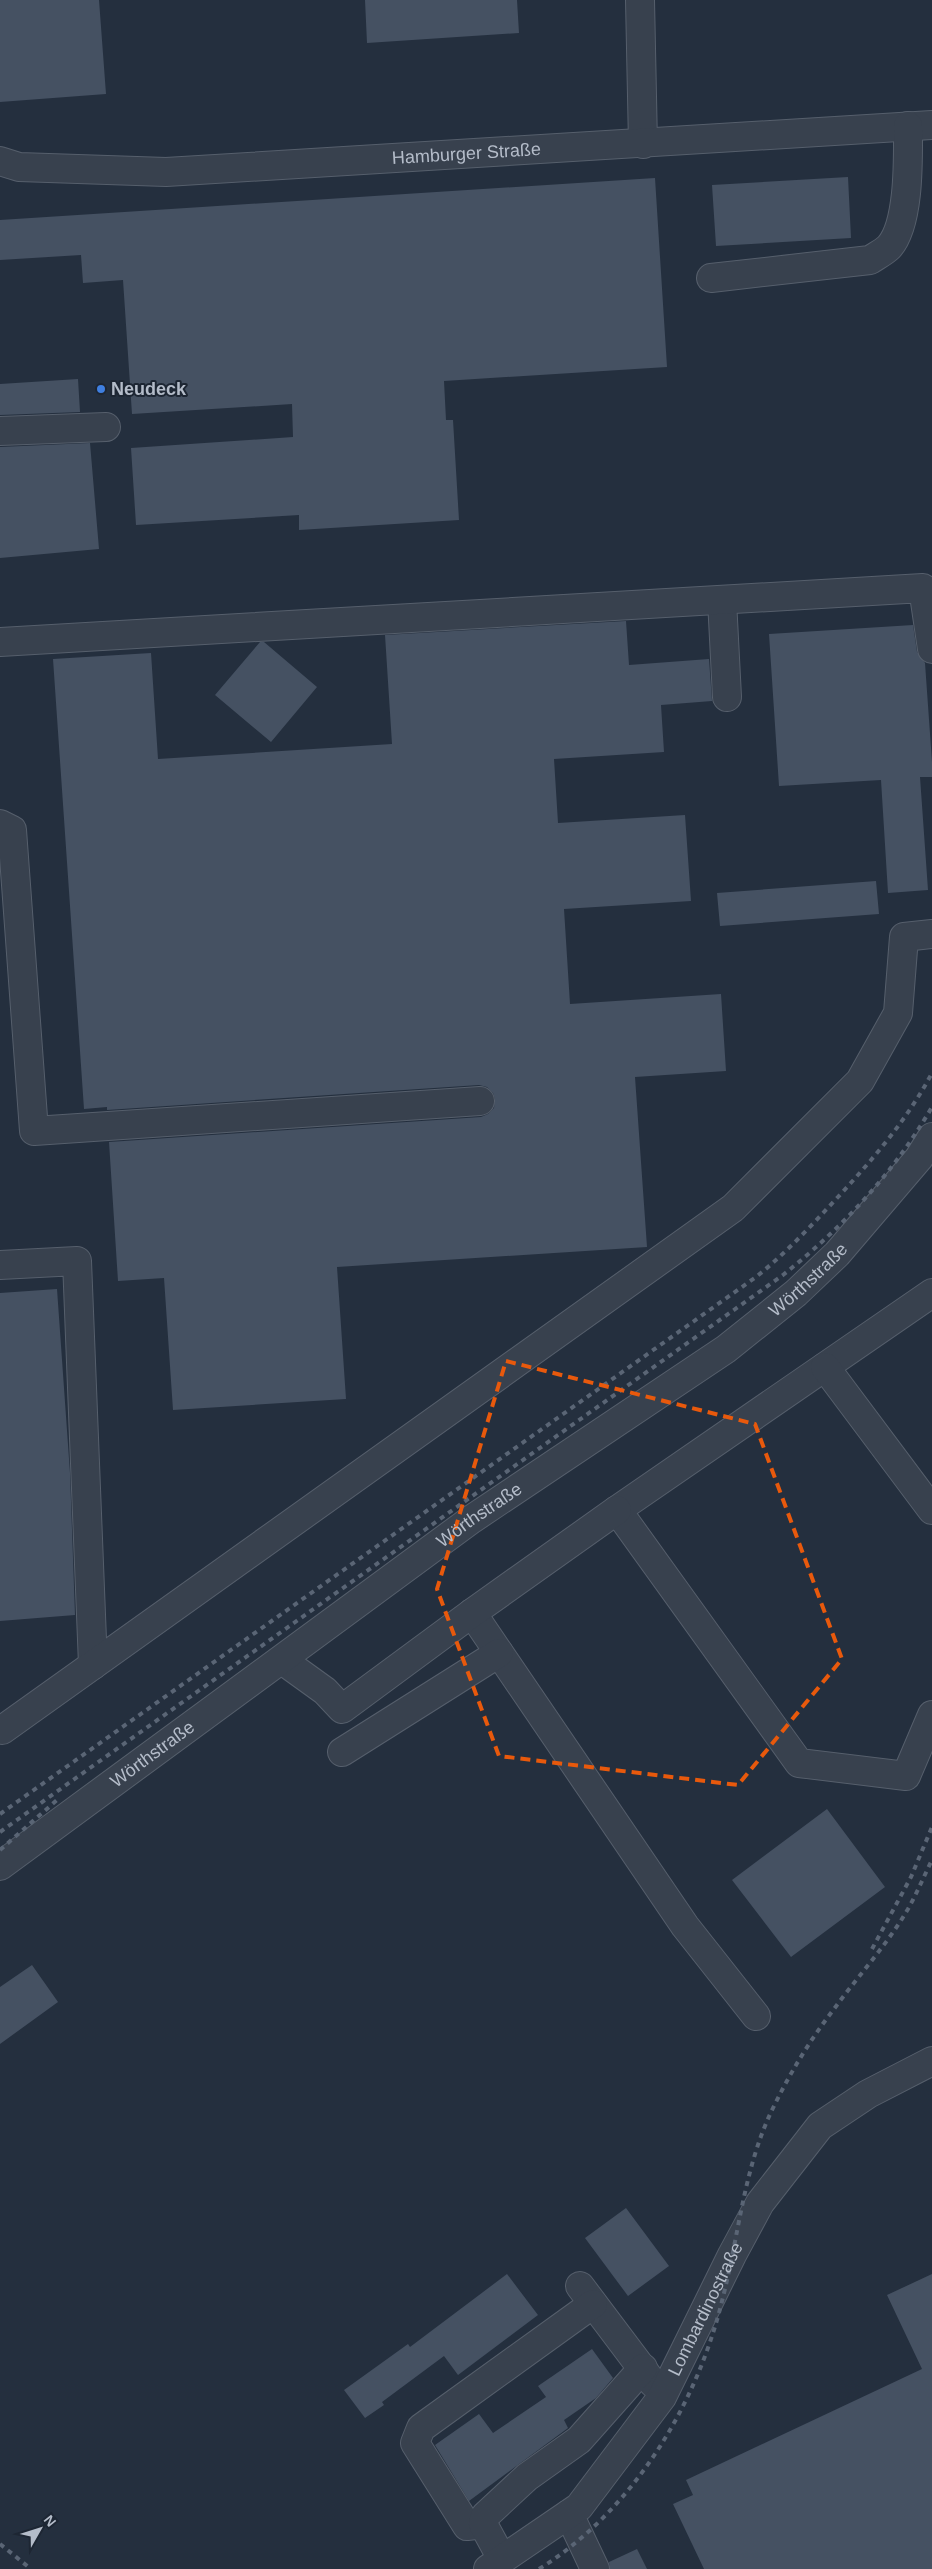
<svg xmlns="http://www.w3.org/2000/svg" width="932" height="2569" font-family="Helvetica,sans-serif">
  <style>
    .building { fill: #455162 }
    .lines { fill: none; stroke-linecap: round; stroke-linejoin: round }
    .minor-casing { stroke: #565f6c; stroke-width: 30 }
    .minor { stroke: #38414e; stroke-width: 28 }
    .rail { stroke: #5a6575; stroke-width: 4; stroke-dasharray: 5 5; stroke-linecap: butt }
    .marked { fill: none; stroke: #e8590c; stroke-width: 4; stroke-dasharray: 10 6; stroke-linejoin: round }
    .shop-dot { fill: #3f7fe0; stroke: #1d2633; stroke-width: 2 }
    .labels { text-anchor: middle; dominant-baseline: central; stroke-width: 4; stroke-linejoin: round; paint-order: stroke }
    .street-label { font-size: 18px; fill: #b4bcc9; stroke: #1d2633 }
    .poi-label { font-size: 18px; font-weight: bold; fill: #b4bcc9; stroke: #1d2633; text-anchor: start }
  </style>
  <rect width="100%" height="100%" fill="#242f3e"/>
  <path class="building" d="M 0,0 L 99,0 L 106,94 L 0,102 Z
    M 365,0 L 517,0 L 519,33 L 367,43 Z
    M 848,177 L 851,238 L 716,246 L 712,185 Z
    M 655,178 L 667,367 L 444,381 L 446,420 L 453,420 L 459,520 L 299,530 L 299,515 L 136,525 L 131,448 L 293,437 L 292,404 L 132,414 L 123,280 L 83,283 L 81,255 L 0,260 L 0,220 Z
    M 78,379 L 80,412 L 0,415 L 0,384 Z
    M 90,443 L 99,549 L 0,558 L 0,447 Z
    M 626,621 L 629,665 L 709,659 L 712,701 L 661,705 L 664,752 L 554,759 L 558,823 L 685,815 L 691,901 L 564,909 L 570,1004 L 721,994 L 726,1071 L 635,1077 L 647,1247 L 337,1267 L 346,1399 L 173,1410 L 164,1278 L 118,1281 L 109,1142 L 481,1117 L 488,1114 L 494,1108 L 495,1099 L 493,1093 L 487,1087 L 479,1085 L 107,1110 L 107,1107 L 84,1109 L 53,659 L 151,653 L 158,759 L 392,744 L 385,635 Z
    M 913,625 L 917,652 L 925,663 L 932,762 L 932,777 L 920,777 L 928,890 L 888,893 L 881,780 L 779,786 L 769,634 Z
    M 260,642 L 264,642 L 317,687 L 271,742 L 215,695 Z
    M 876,881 L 879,914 L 720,926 L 717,893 Z
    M 57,1289 L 70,1473 L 75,1615 L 0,1621 L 0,1293 Z
    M 827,1809 L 885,1887 L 791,1957 L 732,1880 Z
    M 32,1965 L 58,2002 L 0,2044 L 0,1987 Z
    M 626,2208 L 669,2266 L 628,2296 L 585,2238 Z
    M 507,2274 L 538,2315 L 458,2375 L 444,2356 L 382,2402 L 384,2405 L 365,2418 L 344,2390 L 408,2344 L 410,2347 Z
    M 932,2274 L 932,2569 L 704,2569 L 673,2504 L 693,2495 L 686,2480 L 922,2369 L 887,2295 Z
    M 592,2349 L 613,2378 L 596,2398 L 564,2420 L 568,2428 L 469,2501 L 435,2445 L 479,2414 L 493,2433 L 546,2397 L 538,2386 Z
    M 637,2549 L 647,2569 L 610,2569 L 609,2562 Z"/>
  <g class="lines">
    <defs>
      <g id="minor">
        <path d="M 640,0 L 643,144"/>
        <path id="s1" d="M 0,161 L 19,167 L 166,172 L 932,125"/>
        <path d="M 711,278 L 870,260 C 876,256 884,252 889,247 C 910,224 908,157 908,126"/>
        <path d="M 0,431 L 106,427"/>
        <path d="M 722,600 L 727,697"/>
        <path d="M 0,642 L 923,588 L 932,649"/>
        <path d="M 0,824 L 12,830 L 34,1131 L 480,1101"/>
        <path d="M 0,1265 L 77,1261 L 93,1665"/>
        <path d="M 932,1293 L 617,1510 L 799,1763 L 906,1776 L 932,1715"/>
        <path d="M 825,1367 L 932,1510"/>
        <path d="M 472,1613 L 685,1926 L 756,2016"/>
        <path d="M 282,1660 L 325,1691 L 342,1709 L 472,1613 L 617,1510"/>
        <path d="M 2,1730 L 733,1208 L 860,1081 L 898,1013 L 904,937 L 932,934"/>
        <path d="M 342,1752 L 499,1653"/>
        <path id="s2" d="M 0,1866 L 472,1519 L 726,1349 L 796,1293 L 837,1254 L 919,1158 L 932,1137"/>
        <path d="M 580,2286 L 653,2383"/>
        <path d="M 569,2514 L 595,2569"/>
        <path d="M 483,2524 L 467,2526 L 415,2443 L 421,2428 L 593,2304"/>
        <path d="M 502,2559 L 483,2524 L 485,2516 L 527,2477 L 579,2440 L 643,2368"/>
        <path id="s3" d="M 488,2569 L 579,2507 L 662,2397 L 732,2255 L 760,2203 L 820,2126 L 868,2094 L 932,2061"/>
      </g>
    </defs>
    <use href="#minor" class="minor-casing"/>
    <use href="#minor" class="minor"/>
    <path class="rail" d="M 0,1814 L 756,1277 C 786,1253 811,1226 838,1197 C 873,1159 907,1120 932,1073
      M 0,1832 L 783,1275 C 843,1227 893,1174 932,1107
      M 0,1850 L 57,1800
      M 872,1949 L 911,1877 L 932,1827
      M 0,2544 L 31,2569
      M 539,2569 C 634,2510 698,2403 723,2297 C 739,2234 744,2167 773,2108 C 790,2073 810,2040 834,2009 C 858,1976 887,1945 908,1909 C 917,1893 924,1876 932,1860"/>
  </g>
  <path class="marked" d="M 506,1361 L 755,1424 L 842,1659 L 738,1785 L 499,1756 L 437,1589 Z"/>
  <circle class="shop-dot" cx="101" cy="389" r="5"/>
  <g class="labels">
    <g class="street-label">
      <text stroke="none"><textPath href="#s1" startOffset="468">Hamburger Straße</textPath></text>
      <text stroke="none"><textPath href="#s2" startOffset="999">Wörthstraße</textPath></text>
      <text stroke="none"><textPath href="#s2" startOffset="594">Wörthstraße</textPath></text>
      <text stroke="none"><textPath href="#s2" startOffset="189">Wörthstraße</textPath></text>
      <text stroke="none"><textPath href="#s3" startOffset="346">Lombardinostraße</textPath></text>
    </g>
    <g class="poi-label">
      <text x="111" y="389">Neudeck</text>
    </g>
  </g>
  <g transform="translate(40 2529) rotate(51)" stroke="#1d2633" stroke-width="4" paint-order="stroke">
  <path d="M0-4L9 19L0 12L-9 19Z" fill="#b4bcc9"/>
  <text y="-8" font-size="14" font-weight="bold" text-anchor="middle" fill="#b4bcc9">N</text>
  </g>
</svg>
